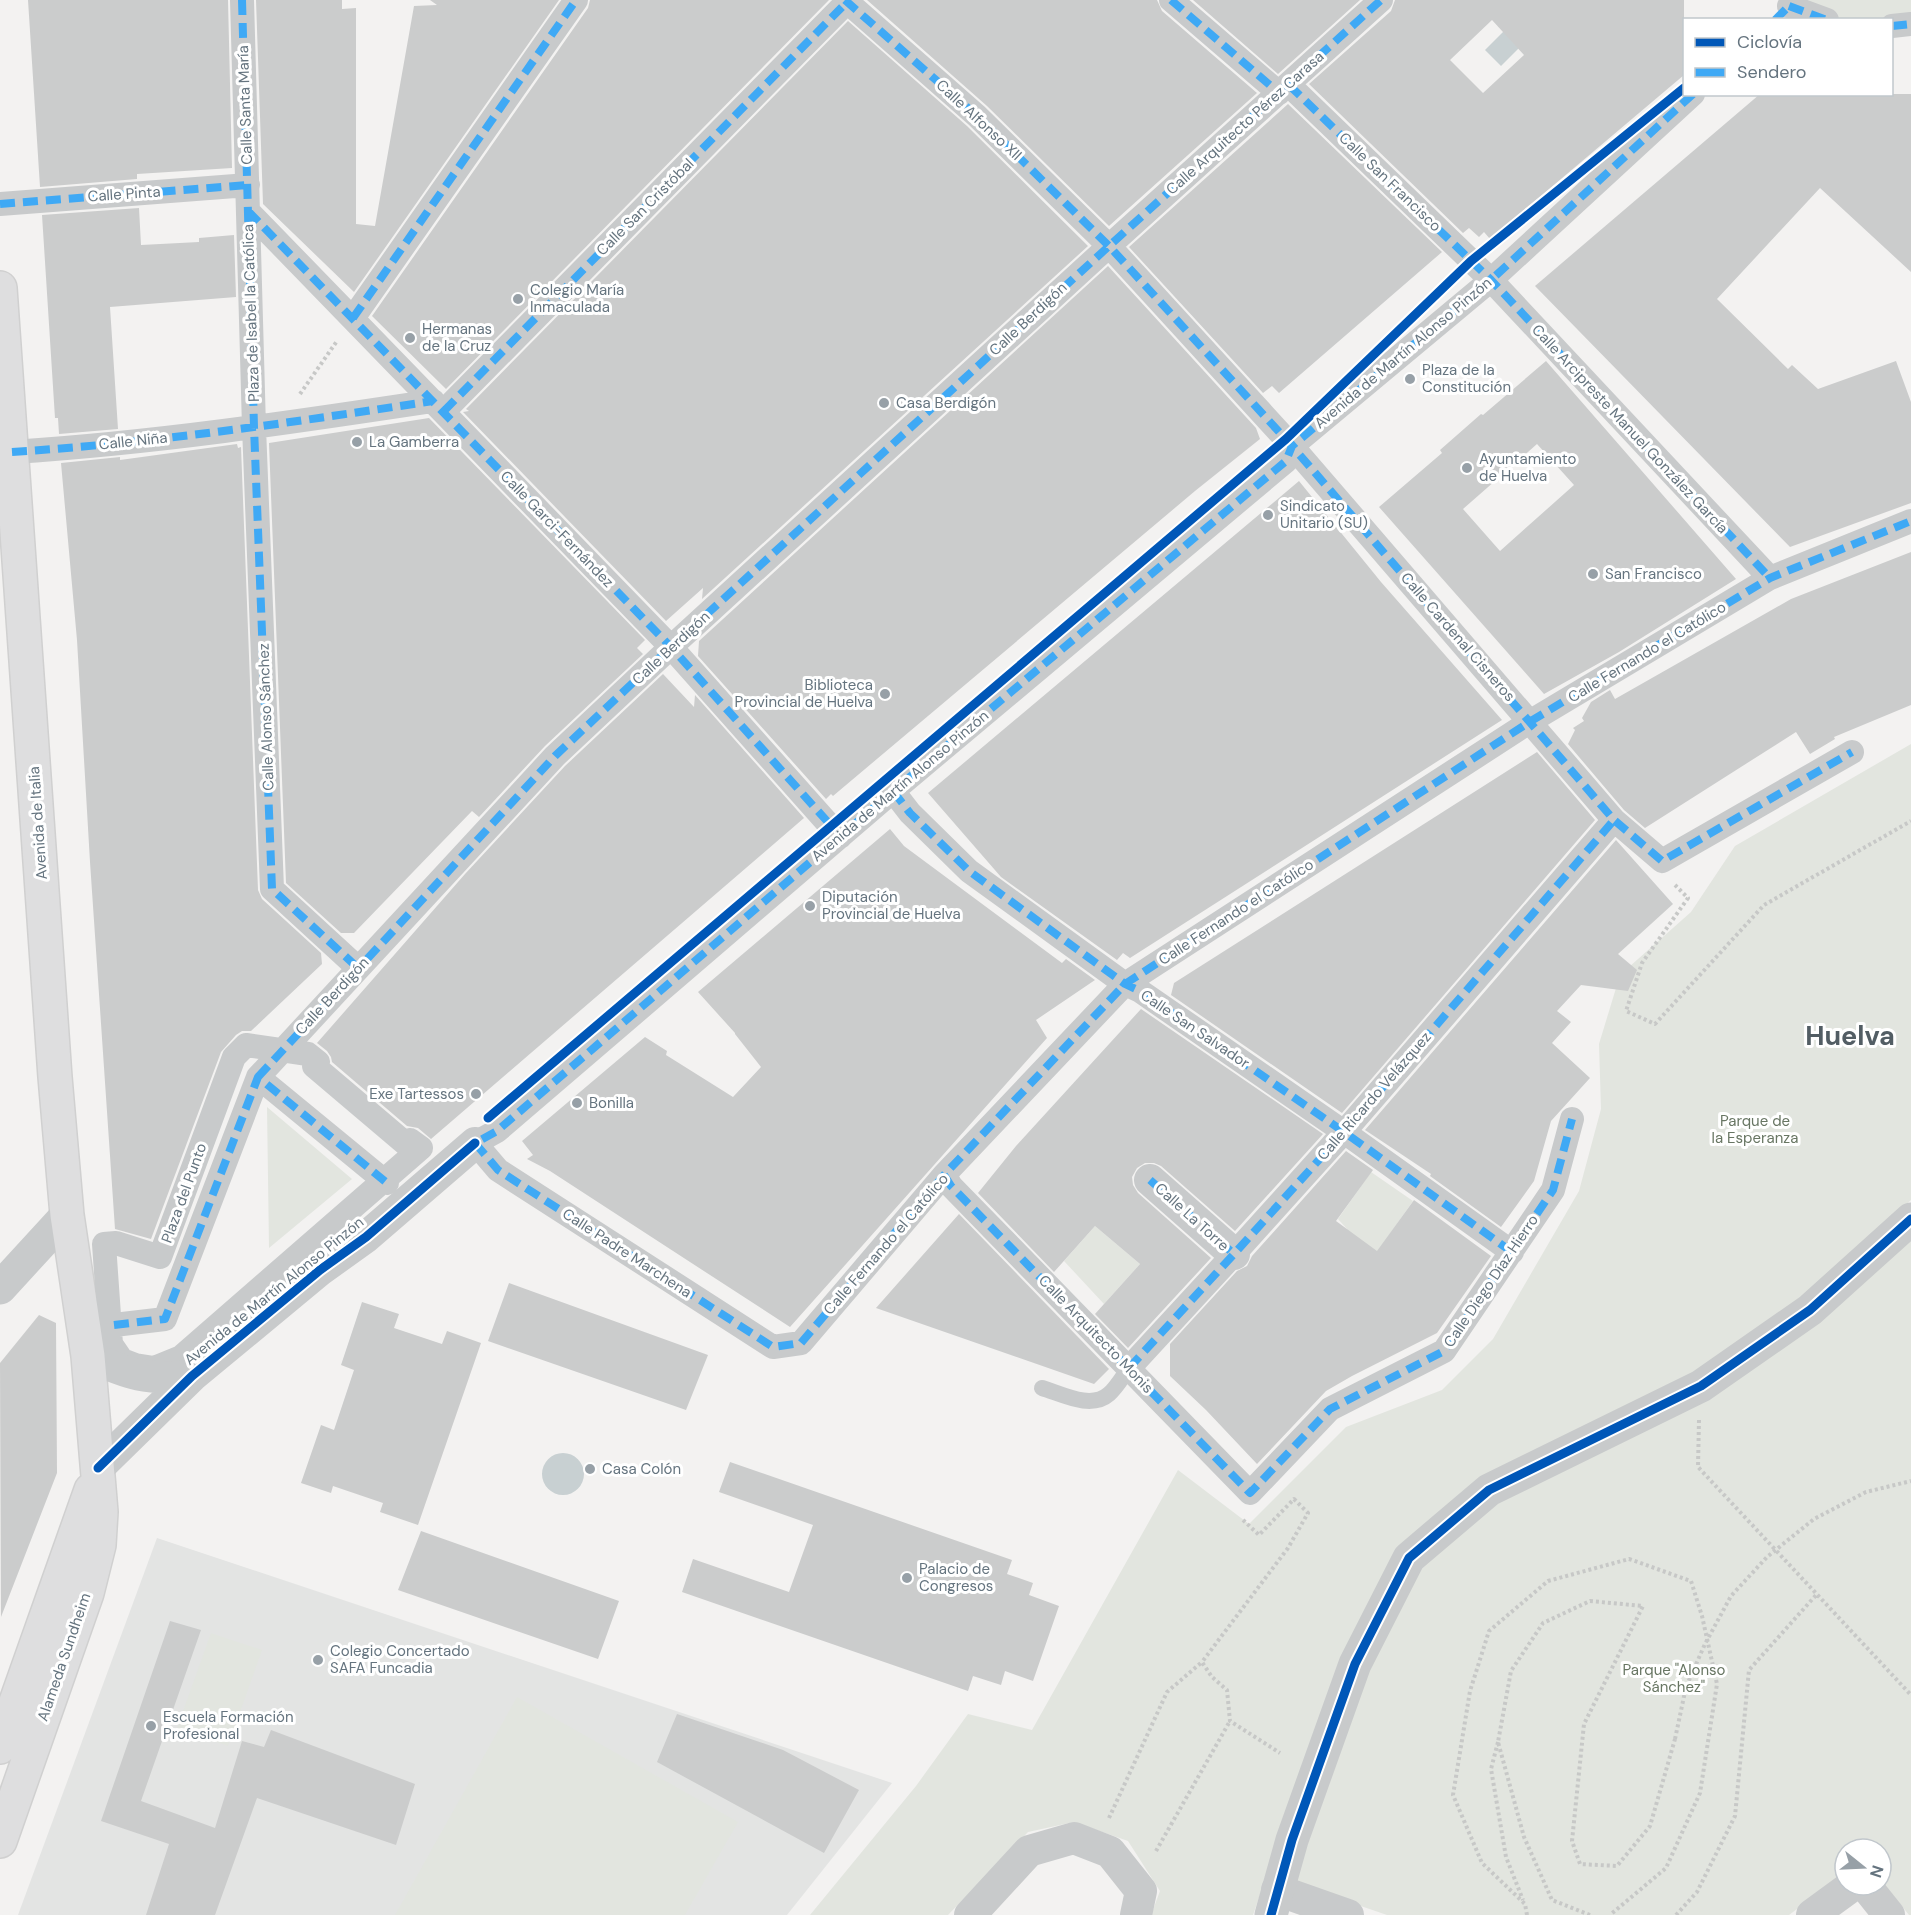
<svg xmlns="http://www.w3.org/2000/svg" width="1911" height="1915" font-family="'DM Sans',sans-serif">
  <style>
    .built { fill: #e3e4e3 }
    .green { fill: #e2e5df }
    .water { fill: #c8d0d2 }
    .building { fill: #cbcccc; fill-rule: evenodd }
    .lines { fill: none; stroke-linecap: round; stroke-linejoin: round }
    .secondary-casing { stroke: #d0d0d0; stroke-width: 36 }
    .path { stroke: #c7c8c7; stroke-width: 4; stroke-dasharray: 3 3; stroke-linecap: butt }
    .service { stroke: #c8cacb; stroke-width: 16 }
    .pedestrian { stroke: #c8cacb; stroke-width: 24 }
    .minor { stroke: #c8cacb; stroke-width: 32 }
    .tertiary { stroke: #c8cacb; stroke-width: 33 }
    .secondary { stroke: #dededf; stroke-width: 33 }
    .path-bridge { stroke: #c7c8c7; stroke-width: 4; stroke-dasharray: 3 3; stroke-linecap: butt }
    .quiet { stroke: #3fa9f5; stroke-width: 8; stroke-dasharray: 15 8; stroke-linecap: butt }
    .cycleway-casing { stroke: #fff; stroke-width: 13 }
    .cycleway { stroke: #0057b8; stroke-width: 9 }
    .poi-dot { fill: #97a0a7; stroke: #fff; stroke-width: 2 }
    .labels { text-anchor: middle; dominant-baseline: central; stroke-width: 6; stroke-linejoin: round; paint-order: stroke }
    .street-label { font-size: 15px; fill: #65747f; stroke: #fff }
    .poi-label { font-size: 15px; fill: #65747f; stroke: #fff; text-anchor: start }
    .park-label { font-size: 15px; fill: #687663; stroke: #fff }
    .town-label { font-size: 27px; font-weight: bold; fill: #525d64; stroke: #fff }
  </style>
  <rect width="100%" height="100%" fill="#f3f2f1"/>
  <path class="built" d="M 157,1538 L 892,1783 L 787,1915 L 18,1915 Z"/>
  <path class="green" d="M 1789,0 L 1911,0 L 1911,24 L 1892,20 L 1827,19 Z
    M 1911,744 L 1911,1200 L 1805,1295 L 1693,1375 L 1478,1479 L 1337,1671 L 1253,1915 L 1151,1915 L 1160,1891 L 1128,1841 L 1074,1822 L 1028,1832 L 948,1915 L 810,1915 L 916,1786 L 968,1714 L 1032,1730 L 1178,1470 L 1249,1524 L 1346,1427 L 1442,1390 L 1493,1339 L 1579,1191 L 1601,1109 L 1599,1044 L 1620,975 L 1691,912 L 1735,846 Z
    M 267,1107 L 352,1179 L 269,1248 Z
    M 1371,1172 L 1413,1201 L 1363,1272 L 1347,1229 L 1338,1219 Z
    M 1095,1226 L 1140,1264 L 1104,1304 L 1064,1261 Z
    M 1911,1240 L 1911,1915 L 1909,1915 L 1881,1880 L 1881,1849 L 1845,1849 L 1845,1873 L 1789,1915 L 1387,1915 L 1291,1882 L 1365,1673 L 1422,1564 L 1498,1500 Z
    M 211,1633 L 262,1650 L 228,1746 L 177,1728 Z
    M 517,1697 L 738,1822 L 685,1915 L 395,1915 Z"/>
  <path class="water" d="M 1511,24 L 1527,40 L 1501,66 L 1485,50 Z
    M542 1474a21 21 0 1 1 42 0a21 21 0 1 1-42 0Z"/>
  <path class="building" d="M 28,0 L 228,0 L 232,168 L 137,174 L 137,179 L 40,187 Z
    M 256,0 L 342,0 L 342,9 L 356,8 L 356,224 L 375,226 L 414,6 L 437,5 L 430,0 L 559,0 L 354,292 L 263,204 Z
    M 590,0 L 829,0 L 446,389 L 372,316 L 588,8 Z
    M 867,0 L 1157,0 L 1162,11 L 1257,93 L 1109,226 L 987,106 Z
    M 1193,0 L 1360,0 L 1278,74 Z
    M 1395,0 L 1684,0 L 1684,75 L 1490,239 L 1484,232 L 1479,237 L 1469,228 L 1463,233 L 1309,84 L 1391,11 ZM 1492,20 L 1524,55 L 1483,93 L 1450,60 Z
    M 848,21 L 967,126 L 1088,246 L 702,599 L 703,588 L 666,621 L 463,412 L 469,411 L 466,409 Z
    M 1760,94 L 1911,94 L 1911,272 L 1820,188 L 1717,299 L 1788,369 L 1792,365 L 1818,389 L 1896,361 L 1911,402 L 1911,503 L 1790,547 L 1535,286 Z
    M 1288,104 L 1442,252 L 1279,393 L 1272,386 L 1263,393 L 1129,247 Z
    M 139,208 L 141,245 L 199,242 L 199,238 L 234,235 L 236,297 L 110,307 L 118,429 L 59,434 L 58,418 L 55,418 L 42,215 Z
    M 1108,266 L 1256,428 L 1260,439 L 1195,491 L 833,796 L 831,794 L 826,799 L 698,656 L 699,641 Z
    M 1546,361 L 1736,579 L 1619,652 L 1544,694 L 1379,507 L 1442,453 L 1440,450 L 1481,414 L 1483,415 ZM 1537,444 L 1574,485 L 1500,551 L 1463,509 Z
    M 429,418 L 645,640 L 637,648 L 643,654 L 545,746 L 479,817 L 472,811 L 354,933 L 341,933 L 286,883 L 269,443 Z
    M 237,444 L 238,448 L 241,447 L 258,890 L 262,899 L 321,953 L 322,964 L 251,1031 L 242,1031 L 236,1035 L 221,1052 L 151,1239 L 115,1229 L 90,862 L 77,640 L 61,463 L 120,457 L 120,460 Z
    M 1299,481 L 1381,582 L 1502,720 L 1130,958 L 1123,953 L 1117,960 L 1001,877 L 928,793 Z
    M 1911,552 L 1911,705 L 1834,737 L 1835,739 L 1810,754 L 1796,732 L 1645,828 L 1624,810 L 1568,744 L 1575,730 L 1573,728 L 1584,721 L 1582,718 L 1591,702 L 1610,690 L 1615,699 L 1791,599 Z
    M 663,674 L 694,707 L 695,695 L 804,818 L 431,1139 L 418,1128 L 407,1126 L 332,1062 L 331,1057 L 327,1051 L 317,1043 L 465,874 L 565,766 Z
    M 1537,752 L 1595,820 L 1342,1113 L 1171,995 L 1174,983 Z
    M 890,829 L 904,846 L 1062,963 L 1066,959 L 1095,980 L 1036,1020 L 1047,1038 L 790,1327 L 550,1171 L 527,1159 L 533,1155 L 522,1141 L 645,1037 L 667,1051 L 666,1055 L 733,1097 L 761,1067 L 735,1034 L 735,1033 L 698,992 Z
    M 1616,840 L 1673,904 L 1618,954 L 1637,970 L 1628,991 L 1581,985 L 1557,1011 L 1571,1022 L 1552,1043 L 1590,1078 L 1551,1121 L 1534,1181 L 1501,1227 L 1430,1176 L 1431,1174 L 1365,1130 Z
    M 1141,1009 L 1323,1134 L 1235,1231 L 1161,1166 L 1154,1163 L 1145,1163 L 1137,1168 L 1132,1177 L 1133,1185 L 1138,1193 L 1211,1258 L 1128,1348 L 1095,1314 L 1140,1264 L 1095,1226 L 1054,1272 L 978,1193 L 1016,1146 Z
    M 1346,1151 L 1373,1170 L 1336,1221 L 1377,1251 L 1414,1200 L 1491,1256 L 1437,1333 L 1352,1376 L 1326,1391 L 1257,1464 L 1206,1410 L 1170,1376 L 1170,1344 L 1237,1271 L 1247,1266 L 1252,1256 Z
    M 959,1214 L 1109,1369 L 1094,1384 L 876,1308 Z
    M 509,1283 L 708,1355 L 686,1410 L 488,1341 Z
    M 362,1302 L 399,1314 L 394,1328 L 442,1344 L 447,1331 L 481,1343 L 418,1525 L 380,1512 L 383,1503 L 333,1486 L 331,1493 L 301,1483 L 321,1425 L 334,1430 L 354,1370 L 341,1365 Z
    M 39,1315 L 56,1323 L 57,1473 L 1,1617 L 0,1363 Z
    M 730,1462 L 1012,1560 L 1007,1574 L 1033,1583 L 1029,1595 L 1059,1606 L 1033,1681 L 1005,1671 L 1001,1685 L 973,1676 L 968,1691 L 682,1592 L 693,1559 L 789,1592 L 813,1525 L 719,1492 Z
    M 421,1531 L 619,1601 L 598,1659 L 398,1590 Z
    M 170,1621 L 201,1630 L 141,1801 L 215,1828 L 242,1741 L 264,1747 L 271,1730 L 415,1784 L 396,1845 L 257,1798 L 215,1915 L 146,1915 L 169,1844 L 101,1821 Z
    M 677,1714 L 783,1750 L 859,1790 L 824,1853 L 657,1762 Z"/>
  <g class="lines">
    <defs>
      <path id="secondary" d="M 0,288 L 55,1077 L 67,1215 L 88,1356 L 101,1512 L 99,1545 L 87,1593 L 0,1841
        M 0,1747 L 91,1490"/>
    </defs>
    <use href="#secondary" class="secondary-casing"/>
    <path class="path" d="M 300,394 L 337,341
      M 1675,885 L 1688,898 L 1642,963 L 1626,1011 L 1655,1024 L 1764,905 L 1911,821
      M 1699,1420 L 1698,1467 L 1911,1695
      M 1243,1520 L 1259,1535 L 1294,1499 L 1308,1513 L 1288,1548 L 1202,1662 L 1212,1677 L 1227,1690 L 1230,1721 L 1280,1753
      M 1498,1742 L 1491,1769 L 1506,1857 L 1523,1900
      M 1109,1818 L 1167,1692 L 1202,1662
      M 1156,1851 L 1230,1721
      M 1527,1915 L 1525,1904 L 1482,1863 L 1453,1795 L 1470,1691 L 1489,1631 L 1548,1581 L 1629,1559 L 1691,1581 L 1702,1616 L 1717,1684 L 1700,1793 L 1666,1868 L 1610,1915
      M 1590,1915 L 1552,1900 L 1524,1837 L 1498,1742 L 1511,1671 L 1543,1623 L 1590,1601 L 1643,1606 L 1584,1724 L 1572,1841 L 1580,1864 L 1617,1866 L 1650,1826 L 1675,1739
      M 1676,1915 L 1697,1892 L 1735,1816 L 1749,1670 L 1817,1594"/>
    <path class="service" d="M 1042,1388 C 1062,1394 1091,1410 1109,1394 C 1117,1387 1123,1376 1129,1368"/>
    <path class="pedestrian" d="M 242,0 L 254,427 L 272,889 L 358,968
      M 845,0 L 977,116 L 1109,246 L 1292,446 L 1614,820 L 1662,861 L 1852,752
      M 1171,0 L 1279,93
      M 1789,6 L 1827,20
      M 1892,26 L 1911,24
      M 1289,85 L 1491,280 L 1770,578
      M 1693,94 L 1491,280 L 1292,446 L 1286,461 L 893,791 L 497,1131 L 475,1143 L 498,1170 L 773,1347 L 801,1343 L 944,1175 L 1125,984 L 1531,721 L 1770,578 L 1911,521
      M 0,204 L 248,185
      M 248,211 L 671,647 L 840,837
      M 353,318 L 576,0
      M 444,411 L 847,2
      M 12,452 C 154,443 294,422 433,401
      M 893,791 L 910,813 L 969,871 L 1125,984 L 1140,991 L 1344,1132 L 1512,1252
      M 246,1045 L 308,1054 L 318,1062 L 314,1066 L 406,1144 L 410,1140 L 421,1148 L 181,1357 L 154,1368 L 135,1365 L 122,1360 L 111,1344 L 104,1244 L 116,1243 L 160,1257 L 234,1057 Z
      M 258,1077 L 555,756 L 671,647 L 1109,246 L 1381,0
      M 944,1175 L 951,1186 L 1250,1493 L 1330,1409 L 1444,1351 L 1553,1190 L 1572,1119
      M 114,1325 L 165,1319 L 258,1077 L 387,1183
      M 1129,1368 L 1234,1254 L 1344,1132 L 1614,820"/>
    <path class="minor" d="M 1150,1180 L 1234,1254
      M 88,1356 C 130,1375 146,1380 192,1376
      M 98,1468 L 192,1376 L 320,1270 L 366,1237 L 475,1143
      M 1865,1885 L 1889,1915
      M 1277,1890 L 1348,1915
      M 970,1915 L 1029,1851 L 1074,1838 L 1110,1852 L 1141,1891 L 1136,1915
      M 1812,1915 L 1853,1885"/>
    <path class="tertiary" d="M 0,1288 L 67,1215
      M 1271,1915 L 1292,1840 L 1355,1664 L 1409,1558 L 1489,1490 L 1701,1386 L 1810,1310 L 1911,1219"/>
    <use href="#secondary" class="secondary"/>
    <path class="path-bridge" d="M 1675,1739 L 1686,1687 L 1705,1644 L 1731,1596 L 1767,1557 L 1814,1519 L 1866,1492 L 1911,1481"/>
    <path class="quiet" d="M 242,0 L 254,427 L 272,889 L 358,968
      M 845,0 L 977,116 L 1109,246 L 1292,446 L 1614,820 L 1662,861 L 1852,752
      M 1171,0 L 1279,93
      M 1789,6 L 1827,20
      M 1775,20 L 1789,6
      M 1892,26 L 1911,24
      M 1289,85 L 1491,280 L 1770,578
      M 1693,94 L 1491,280 L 1292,446 L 1286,461 L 893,791 L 497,1131 L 475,1143 L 498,1170 L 773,1347 L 801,1343 L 944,1175 L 1125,984 L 1531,721 L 1770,578 L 1911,521
      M 0,204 L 248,185
      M 248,211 L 671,647 L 834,829
      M 353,318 L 576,0
      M 444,411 L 847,2
      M 12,452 C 154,443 294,422 433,401
      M 893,791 L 910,813 L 969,871 L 1125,984 L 1140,991 L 1344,1132 L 1512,1252
      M 258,1077 L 555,756 L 671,647 L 1109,246 L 1381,0
      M 944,1175 L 951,1186 L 1250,1493 L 1330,1409 L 1444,1351 L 1553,1190 L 1572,1119
      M 1150,1180 L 1234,1254
      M 114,1325 L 165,1319 L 258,1077 L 387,1183
      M 1129,1368 L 1234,1254 L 1344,1132 L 1614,820"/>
    <defs>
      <path id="cycleway" d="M 488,1118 L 1286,439 L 1471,261 L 1684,88
        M 98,1468 L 192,1376 L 320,1270 L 366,1237 L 475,1143
        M 1271,1915 L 1292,1840 L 1355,1664 L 1409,1558 L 1489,1490 L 1701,1386 L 1810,1310 L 1911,1219"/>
    </defs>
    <use href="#cycleway" class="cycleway-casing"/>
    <use href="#cycleway" class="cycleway"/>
  </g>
  <g class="poi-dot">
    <circle cx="518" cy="299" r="6"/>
    <circle cx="410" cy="338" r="6"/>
    <circle cx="1410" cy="379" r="6"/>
    <circle cx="884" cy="403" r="6"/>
    <circle cx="357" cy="442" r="6"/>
    <circle cx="1467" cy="468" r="6"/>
    <circle cx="1268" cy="515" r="6"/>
    <circle cx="1593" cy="574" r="6"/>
    <circle cx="885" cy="694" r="6"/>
    <circle cx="810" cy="906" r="6"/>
    <circle cx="476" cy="1094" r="6"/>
    <circle cx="577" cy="1103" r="6"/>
    <circle cx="590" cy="1469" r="6"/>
    <circle cx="907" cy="1578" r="6"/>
    <circle cx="318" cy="1660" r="6"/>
    <circle cx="151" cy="1726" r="6"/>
  </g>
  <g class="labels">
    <g class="street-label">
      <text transform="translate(245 105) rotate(-92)">Calle Santa María</text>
      <text transform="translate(979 120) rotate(43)">Calle Alfonso XII</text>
      <text transform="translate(1245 123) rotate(-42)">Calle Arquitecto Pérez Carasa</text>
      <text transform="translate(1390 182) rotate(44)">Calle San Francisco</text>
      <text transform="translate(124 194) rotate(-4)">Calle Pinta</text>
      <text transform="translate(645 207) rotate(-45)">Calle San Cristóbal</text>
      <text transform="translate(251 313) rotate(-92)">Plaza de Isabel la Católica</text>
      <text transform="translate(1028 319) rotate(-43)">Calle Berdigón</text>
      <text transform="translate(1403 353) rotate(-40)">Avenida de Martín Alonso Pinzón</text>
      <text transform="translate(1630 429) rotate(47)">Calle Arcipreste Manuel González García</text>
      <text transform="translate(133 441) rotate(-6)">Calle Niña</text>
      <text transform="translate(557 529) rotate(46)">Calle Garci-Fernández</text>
      <text transform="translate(1458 637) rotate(49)">Calle Cardenal Cisneros</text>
      <text transform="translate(671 648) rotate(-43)">Calle Berdigón</text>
      <text transform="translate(1647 652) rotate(-31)">Calle Fernando el Católico</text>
      <text transform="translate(266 717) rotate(-92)">Calle Alonso Sánchez</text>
      <text transform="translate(900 786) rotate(-40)">Avenida de Martín Alonso Pinzón</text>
      <text transform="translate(38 823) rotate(-94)">Avenida de Italia</text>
      <text transform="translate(1236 912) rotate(-33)">Calle Fernando el Católico</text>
      <text transform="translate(332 996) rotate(-47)">Calle Berdigón</text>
      <text transform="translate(1195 1029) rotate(34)">Calle San Salvador</text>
      <text transform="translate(1374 1096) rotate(-49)">Calle Ricardo Velázquez</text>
      <text transform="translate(184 1193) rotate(-70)">Plaza del Punto</text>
      <text transform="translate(1192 1217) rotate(42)">Calle La Torre</text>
      <text transform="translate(886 1244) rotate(-49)">Calle Fernando el Católico</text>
      <text transform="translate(627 1253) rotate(33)">Calle Padre Marchena</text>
      <text transform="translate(1491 1281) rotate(-56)">Calle Diego Díaz Hierro</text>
      <text transform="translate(274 1291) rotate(-39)">Avenida de Martín Alonso Pinzón</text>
      <text transform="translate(1096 1334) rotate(46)">Calle Arquitecto Monis</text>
      <text transform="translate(64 1657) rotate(-71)">Alameda Sundheim</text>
    </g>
    <g class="poi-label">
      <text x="530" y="290">Colegio María<tspan x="530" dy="17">Inmaculada</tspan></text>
      <text x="422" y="329">Hermanas<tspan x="422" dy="17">de la Cruz</tspan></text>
      <text x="1422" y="370">Plaza de la<tspan x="1422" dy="17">Constitución</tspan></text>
      <text x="896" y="403">Casa Berdigón</text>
      <text x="369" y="442">La Gamberra</text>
      <text x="1479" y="459">Ayuntamiento<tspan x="1479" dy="17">de Huelva</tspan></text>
      <text x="1280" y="506">Sindicato<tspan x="1280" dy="17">Unitario (SU)</tspan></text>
      <text x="1605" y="574">San Francisco</text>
      <text x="873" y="685" text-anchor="end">Biblioteca<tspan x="873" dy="17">Provincial de Huelva</tspan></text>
      <text x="822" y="897">Diputación<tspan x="822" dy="17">Provincial de Huelva</tspan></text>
      <text x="464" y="1094" text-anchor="end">Exe Tartessos</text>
      <text x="589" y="1103">Bonilla</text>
      <text x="602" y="1469">Casa Colón</text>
      <text x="919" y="1569">Palacio de<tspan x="919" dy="17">Congresos</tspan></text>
      <text x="330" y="1651">Colegio Concertado<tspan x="330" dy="17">SAFA Funcadia</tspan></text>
      <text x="163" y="1717">Escuela Formación<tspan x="163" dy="17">Profesional</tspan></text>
    </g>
    <g class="park-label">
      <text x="1755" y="1121">Parque de<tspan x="1755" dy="17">la Esperanza</tspan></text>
      <text x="1674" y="1670">Parque "Alonso<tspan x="1674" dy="17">Sánchez"</tspan></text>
    </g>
    <g class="town-label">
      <text x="1850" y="1035">Huelva</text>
    </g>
  </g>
  <rect x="1683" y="18" width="210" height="78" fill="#ffffff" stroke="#c1c7cc" stroke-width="1.5"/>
  <rect x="1695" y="38" width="30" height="9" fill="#0057b8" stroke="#c1c7cc" stroke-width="1.5"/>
  <text x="1737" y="48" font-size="18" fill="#65747f">Ciclovía</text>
  <rect x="1695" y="68" width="30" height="9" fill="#3fa9f5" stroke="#c1c7cc" stroke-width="1.5"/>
  <text x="1737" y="78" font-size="18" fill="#65747f">Sendero</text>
  <g transform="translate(1863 1867) rotate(108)"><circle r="28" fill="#ffffff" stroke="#c1c7cc" stroke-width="1.5"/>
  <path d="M0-4.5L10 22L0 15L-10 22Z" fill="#97a0a7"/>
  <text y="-9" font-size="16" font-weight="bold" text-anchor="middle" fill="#65747f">N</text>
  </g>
</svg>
